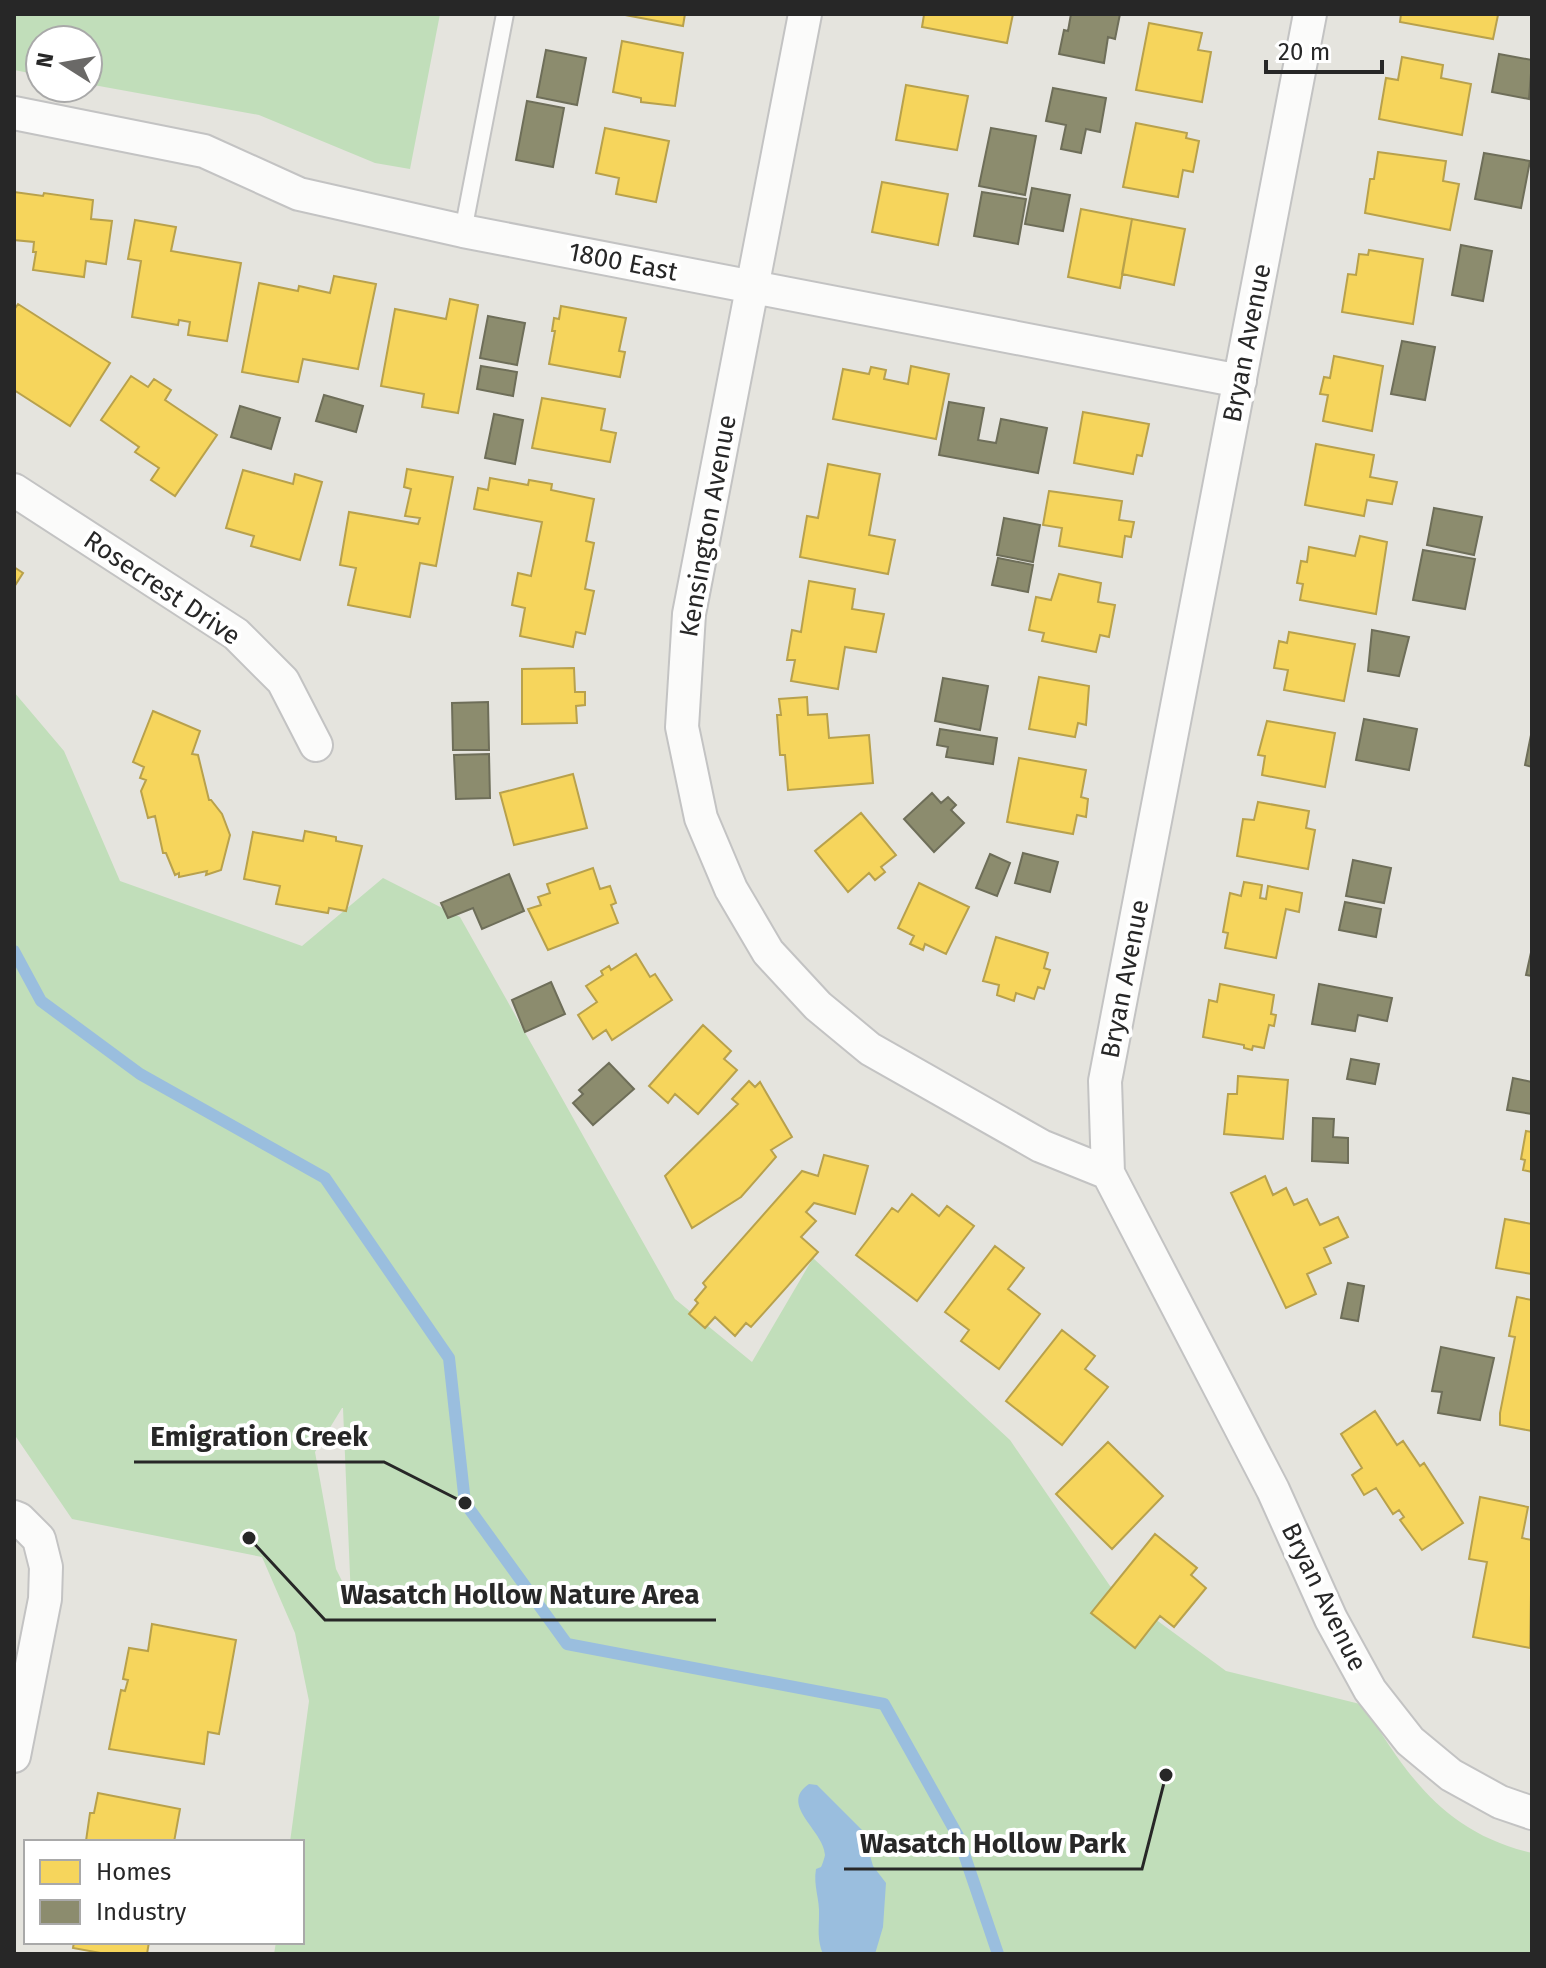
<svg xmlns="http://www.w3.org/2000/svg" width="1546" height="1968" font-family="'Fira Sans',sans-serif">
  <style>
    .green { fill: #c1deba; fill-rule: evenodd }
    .water { fill: #9abede }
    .homes { fill: #f6d55c; stroke: #b8a14c; stroke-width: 2 }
    .industry { fill: #8c8c6e; stroke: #6e6e59; stroke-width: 2 }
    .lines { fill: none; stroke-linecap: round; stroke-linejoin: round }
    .stream { stroke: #9abede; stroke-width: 12 }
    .lane-casing { stroke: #c3c3c3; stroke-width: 20 }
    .street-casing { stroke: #c3c3c3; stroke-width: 36 }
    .lane { stroke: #fbfbfa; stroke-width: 16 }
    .street { stroke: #fbfbfa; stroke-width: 32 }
    .labels { text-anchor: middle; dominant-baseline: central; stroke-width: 8; stroke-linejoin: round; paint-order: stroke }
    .street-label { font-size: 26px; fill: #272727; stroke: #fff }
    .leader { fill: none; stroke: #272727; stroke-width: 3 }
    .callout-dot { fill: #272727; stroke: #fff; stroke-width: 3 }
    .callout-label { font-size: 28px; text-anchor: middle; font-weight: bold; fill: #272727; stroke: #fff; stroke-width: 8; stroke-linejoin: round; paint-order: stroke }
  </style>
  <rect width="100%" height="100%" fill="#e5e4de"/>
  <path class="green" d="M 14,14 L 440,14 L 410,169 L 375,163 L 259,115 L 88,84 L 88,40 L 40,40 L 40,75 L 14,70 Z
    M 14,692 L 64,751 L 120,881 L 302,946 L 383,878 L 460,917 L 675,1299 L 752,1362 L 813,1258 L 1010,1440 L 1110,1586 L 1226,1671 L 1364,1705 C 1407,1777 1446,1833 1532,1853 L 1532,1954 L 274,1954 L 276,1942 L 302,1942 L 302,1842 L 290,1842 L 309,1701 L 295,1633 L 262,1557 L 72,1519 L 14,1434 ZM 342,1408 L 343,1408 L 351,1599 L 336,1569 L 315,1452 Z"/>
  <path class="water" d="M 809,1784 L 817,1785 L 863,1831 L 873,1866 L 886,1883 L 883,1927 L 875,1954 L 823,1954 C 817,1940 819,1929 819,1915 C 820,1899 813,1886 816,1869 L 821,1867 C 822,1866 825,1856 825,1855 C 824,1830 778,1805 809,1784 Z"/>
  <path class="homes" d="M 620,14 L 685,14 L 683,26 Z
    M 921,14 L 1013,14 L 1007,43 L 922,27 L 924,15 Z
    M 1401,14 L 1490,14 L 1498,15 L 1493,39 L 1400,22 Z
    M 1149,23 L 1202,33 L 1198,50 L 1211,52 L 1202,102 L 1136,90 Z
    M 622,41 L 683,53 L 675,106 L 641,102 L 641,98 L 613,92 Z
    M 1402,57 L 1443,65 L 1441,78 L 1471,84 L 1462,135 L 1379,119 L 1386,78 L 1398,80 Z
    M 906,85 L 968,96 L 957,150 L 896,140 Z
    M 1136,123 L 1187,133 L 1186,138 L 1199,141 L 1193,172 L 1183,170 L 1178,197 L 1123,187 Z
    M 605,128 L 669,141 L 656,202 L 616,194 L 619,178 L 596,173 Z
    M 1378,152 L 1446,161 L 1443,181 L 1459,184 L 1450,230 L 1365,213 L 1370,179 L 1374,179 Z
    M 882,182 L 948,194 L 938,245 L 872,232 Z
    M 14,192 L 43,196 L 44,193 L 93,200 L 91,219 L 112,221 L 106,264 L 86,261 L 84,277 L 33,270 L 36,252 L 33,252 L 34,242 L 14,240 Z
    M 1081,209 L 1132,219 L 1120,288 L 1068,277 Z
    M 1132,219 L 1185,229 L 1174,285 L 1122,274 Z
    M 135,220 L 176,227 L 171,251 L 241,263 L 227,341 L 188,335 L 190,322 L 179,320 L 178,325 L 132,317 L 141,261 L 128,259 Z
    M 1369,250 L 1423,259 L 1413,324 L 1342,312 L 1348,274 L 1356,275 L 1359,254 L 1368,255 Z
    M 334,276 L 376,284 L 358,369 L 303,359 L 298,382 L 242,372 L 259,283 L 298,291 L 299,286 L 330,293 Z
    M 450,299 L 478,305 L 458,413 L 422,407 L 424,394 L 381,386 L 395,309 L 446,319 Z
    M 18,304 L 110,363 L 70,426 L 14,390 L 14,310 Z
    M 561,306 L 626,318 L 619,351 L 625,352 L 620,377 L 549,364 L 555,331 L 552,331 L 554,318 L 559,319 Z
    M 1334,356 L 1383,366 L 1372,431 L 1323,421 L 1328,395 L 1320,394 L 1324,377 L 1330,378 Z
    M 911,366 L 949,374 L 936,439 L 833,419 L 843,369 L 869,374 L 871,367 L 886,370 L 884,379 L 908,384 Z
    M 131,376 L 148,387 L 154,379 L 171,390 L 165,400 L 217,435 L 175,496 L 151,480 L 159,468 L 135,452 L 139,447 L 101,420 Z
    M 542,398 L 605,409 L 601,430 L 616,433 L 610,462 L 532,448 Z
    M 1083,412 L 1149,424 L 1142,456 L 1137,455 L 1133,474 L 1074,463 Z
    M 1316,444 L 1374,455 L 1370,477 L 1397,482 L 1392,504 L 1367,500 L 1364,516 L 1305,505 Z
    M 828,464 L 880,474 L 869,535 L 895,540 L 888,574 L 800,557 L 807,516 L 818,518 Z
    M 407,469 L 453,477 L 436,566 L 420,563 L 410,617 L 348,605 L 356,568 L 340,565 L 349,512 L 418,524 L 420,518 L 405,516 L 411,489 L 404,487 Z
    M 243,470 L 293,484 L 295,474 L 322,482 L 300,560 L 251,546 L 254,536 L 226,528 Z
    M 490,478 L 528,485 L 529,480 L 552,484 L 551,490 L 594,499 L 586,541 L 594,543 L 585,589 L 594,591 L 585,634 L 576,632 L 573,647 L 520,636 L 525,608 L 512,605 L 518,573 L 531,576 L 542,522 L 474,509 L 478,488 L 488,490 Z
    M 1049,491 L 1122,501 L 1119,520 L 1134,522 L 1131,537 L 1125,536 L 1122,557 L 1059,546 L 1062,528 L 1043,525 Z
    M 1360,536 L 1387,542 L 1376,614 L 1300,600 L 1303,584 L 1297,583 L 1301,561 L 1307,562 L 1309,547 L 1355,556 Z
    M 14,567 L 23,573 L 14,587 Z
    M 1059,574 L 1101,583 L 1098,602 L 1115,605 L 1109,637 L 1100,635 L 1096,652 L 1042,641 L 1044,633 L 1029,630 L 1036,597 L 1051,600 Z
    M 809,581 L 855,589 L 852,609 L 884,614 L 876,652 L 845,647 L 838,689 L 791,681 L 795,660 L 787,660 L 792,630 L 801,632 Z
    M 1289,632 L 1355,644 L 1344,701 L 1284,690 L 1288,670 L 1274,668 L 1279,641 L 1287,643 Z
    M 574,668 L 575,692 L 585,692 L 585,705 L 576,706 L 577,723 L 522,724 L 522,669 Z
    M 1039,677 L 1089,686 L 1086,725 L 1078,723 L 1075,737 L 1029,729 Z
    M 807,697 L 808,715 L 827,714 L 829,738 L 869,735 L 873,783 L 788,790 L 785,755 L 780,755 L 777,715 L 781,715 L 779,699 Z
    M 153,711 L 200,731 L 192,754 L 198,755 L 209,800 L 211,800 L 222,814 L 230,835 L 221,870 L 206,875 L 207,871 L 179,877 L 179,873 L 175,875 L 166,853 L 163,853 L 155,816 L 148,818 L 141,791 L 146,780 L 140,778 L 144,767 L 133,762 Z
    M 1267,721 L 1335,733 L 1325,787 L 1262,775 L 1265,756 L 1258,755 Z
    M 1019,758 L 1086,770 L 1081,797 L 1088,799 L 1086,817 L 1077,815 L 1073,834 L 1007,822 Z
    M 573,774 L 587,828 L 514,845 L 500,793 Z
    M 1258,802 L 1309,811 L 1306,828 L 1315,830 L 1308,869 L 1237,856 L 1243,819 L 1254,820 Z
    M 861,813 L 896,855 L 881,867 L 885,872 L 875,880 L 869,873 L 848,892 L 815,851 Z
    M 305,831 L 336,837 L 336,841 L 362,846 L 346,911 L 329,908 L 328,913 L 276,904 L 280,886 L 244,879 L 253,832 L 303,841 Z
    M 593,868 L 600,889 L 610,886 L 616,903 L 611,905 L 618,923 L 548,950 L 528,909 L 541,905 L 538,897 L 550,893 L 547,884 Z
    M 1244,882 L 1262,885 L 1260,898 L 1266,899 L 1268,886 L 1302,893 L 1299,912 L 1286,909 L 1276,958 L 1225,948 L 1228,933 L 1223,932 L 1230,893 L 1241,896 Z
    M 919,883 L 969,907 L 946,954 L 925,944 L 923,950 L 910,944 L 914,936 L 898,928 Z
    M 996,937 L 1048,953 L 1044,968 L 1050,970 L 1044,989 L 1038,987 L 1034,999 L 1016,993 L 1014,1001 L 997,995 L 999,985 L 983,981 Z
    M 636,954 L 650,977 L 655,974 L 672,1000 L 612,1040 L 606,1030 L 593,1039 L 578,1015 L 597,1002 L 586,986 L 603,975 L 601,971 L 609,966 L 611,970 Z
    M 1220,984 L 1274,995 L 1271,1014 L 1276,1015 L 1274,1026 L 1269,1025 L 1264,1048 L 1253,1046 L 1252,1050 L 1244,1048 L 1244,1045 L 1203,1037 L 1209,1000 L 1217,1002 Z
    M 703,1025 L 731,1051 L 724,1059 L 737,1070 L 698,1114 L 675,1094 L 668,1103 L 649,1086 Z
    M 1238,1076 L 1288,1080 L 1283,1139 L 1224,1134 L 1228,1094 L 1237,1094 Z
    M 749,1081 L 755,1087 L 760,1082 L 792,1137 L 771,1150 L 776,1157 L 741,1197 L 692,1228 L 665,1176 L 738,1104 L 732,1099 Z
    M 1526,1131 L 1532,1132 L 1532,1172 L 1523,1170 L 1525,1160 L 1521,1159 Z
    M 824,1155 L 868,1166 L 855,1214 L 814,1203 L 806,1212 L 816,1221 L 801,1237 L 818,1252 L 751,1327 L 746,1323 L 735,1336 L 715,1317 L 705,1328 L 689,1314 L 698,1303 L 695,1300 L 706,1287 L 703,1283 L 802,1171 L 818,1176 Z
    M 1265,1176 L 1273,1195 L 1286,1188 L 1294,1205 L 1307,1199 L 1320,1225 L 1338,1217 L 1348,1237 L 1324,1248 L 1331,1263 L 1307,1274 L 1316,1294 L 1286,1308 L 1231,1193 Z
    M 912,1194 L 939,1216 L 947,1206 L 974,1226 L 917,1301 L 856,1255 L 892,1208 L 898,1212 Z
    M 1505,1219 L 1532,1224 L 1532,1274 L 1496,1268 Z
    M 995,1246 L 1024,1268 L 1008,1289 L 1040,1314 L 999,1369 L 961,1341 L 969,1330 L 945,1312 Z
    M 1517,1297 L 1532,1300 L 1532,1431 L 1500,1425 L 1500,1413 L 1515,1337 L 1509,1336 Z
    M 1062,1330 L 1095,1356 L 1085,1369 L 1108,1387 L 1062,1445 L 1006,1401 Z
    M 1375,1411 L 1397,1445 L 1403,1441 L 1420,1466 L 1424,1463 L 1463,1523 L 1422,1550 L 1400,1520 L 1404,1517 L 1399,1510 L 1393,1514 L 1376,1488 L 1364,1495 L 1352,1475 L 1362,1468 L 1341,1434 Z
    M 1108,1442 L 1163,1496 L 1112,1549 L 1056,1494 Z
    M 1480,1497 L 1528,1507 L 1522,1538 L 1532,1540 L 1530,1648 L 1473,1637 L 1487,1562 L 1469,1559 Z
    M 1155,1534 L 1197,1568 L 1191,1575 L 1206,1588 L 1174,1627 L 1160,1616 L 1135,1648 L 1091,1613 Z
    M 152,1624 L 236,1640 L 219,1734 L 208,1732 L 204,1764 L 109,1749 L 121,1690 L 125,1691 L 128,1680 L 123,1679 L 129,1648 L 148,1651 Z
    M 98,1793 L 180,1809 L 174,1842 L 81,1842 L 86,1841 L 90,1813 L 94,1813 Z
    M 74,1942 L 149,1942 L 147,1954 L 106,1954 L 73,1948 Z"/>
  <path class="industry" d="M 1071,14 L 1120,14 L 1115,39 L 1108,37 L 1104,63 L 1059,54 L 1064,30 L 1068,31 Z
    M 546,50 L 586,58 L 577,105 L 537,97 Z
    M 1499,54 L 1532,60 L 1529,99 L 1492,92 Z
    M 1053,88 L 1106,98 L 1100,132 L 1086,129 L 1081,153 L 1061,149 L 1066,125 L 1046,121 Z
    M 527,101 L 564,108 L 553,167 L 516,160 Z
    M 991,128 L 1036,136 L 1025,195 L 979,186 Z
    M 1484,153 L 1530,161 L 1521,208 L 1475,199 Z
    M 1032,188 L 1070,195 L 1063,231 L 1025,224 Z
    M 982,192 L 1026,199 L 1018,244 L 974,236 Z
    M 1461,245 L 1492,251 L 1483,301 L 1452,295 Z
    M 488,316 L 525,323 L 517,365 L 480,358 Z
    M 1402,341 L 1435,347 L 1425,400 L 1391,394 Z
    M 481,366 L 517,372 L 513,396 L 477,389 Z
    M 324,395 L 363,406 L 356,432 L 316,421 Z
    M 949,402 L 984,408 L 978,440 L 996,443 L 1001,419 L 1047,428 L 1038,473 L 939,455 Z
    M 240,406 L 280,418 L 271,449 L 231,437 Z
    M 494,414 L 523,420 L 515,464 L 485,458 Z
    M 1434,508 L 1482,517 L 1474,555 L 1427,545 Z
    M 1004,518 L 1040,525 L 1033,562 L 997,555 Z
    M 1423,550 L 1475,559 L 1465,609 L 1413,600 Z
    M 998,558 L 1033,565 L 1028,592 L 992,585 Z
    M 1372,630 L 1409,637 L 1399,676 L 1368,671 Z
    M 943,678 L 988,686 L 980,730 L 935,721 Z
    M 488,702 L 489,750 L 453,750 L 452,703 Z
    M 1364,719 L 1417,729 L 1409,770 L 1356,760 Z
    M 940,729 L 997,738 L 993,764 L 946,757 L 948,747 L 937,745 Z
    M 1531,735 L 1532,735 L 1532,767 L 1525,765 Z
    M 489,754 L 490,798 L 456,799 L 454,755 Z
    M 932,793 L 941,803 L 948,797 L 956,805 L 951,810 L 964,823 L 934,852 L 904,819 Z
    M 1023,853 L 1058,862 L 1050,892 L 1015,883 Z
    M 990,854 L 1010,863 L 997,896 L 976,888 Z
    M 1353,860 L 1391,868 L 1384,903 L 1346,896 Z
    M 509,874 L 524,911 L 482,929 L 473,908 L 448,918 L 441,903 Z
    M 1345,902 L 1381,909 L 1376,937 L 1339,930 Z
    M 1532,948 L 1532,976 L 1526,975 Z
    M 551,982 L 565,1014 L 525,1032 L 512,1000 Z
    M 1319,984 L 1392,998 L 1387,1021 L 1358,1015 L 1355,1031 L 1312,1024 Z
    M 1351,1059 L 1379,1064 L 1375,1084 L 1347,1079 Z
    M 609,1063 L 634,1089 L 593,1125 L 573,1103 L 583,1094 L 579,1090 Z
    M 1513,1078 L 1532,1082 L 1532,1114 L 1507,1110 Z
    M 1313,1118 L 1334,1119 L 1333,1137 L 1348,1138 L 1348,1163 L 1312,1161 Z
    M 1348,1283 L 1364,1286 L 1358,1321 L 1341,1318 Z
    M 1441,1347 L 1494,1358 L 1480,1420 L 1438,1413 L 1442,1392 L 1432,1391 Z"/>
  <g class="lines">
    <path class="stream" d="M 14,951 L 41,1001 L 140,1074 L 325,1178 L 449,1358 L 465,1503 L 567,1644 L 884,1704 L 958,1836 L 998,1954"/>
    <defs>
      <path id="lane" d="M 463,231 L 505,14"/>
      <path id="street" d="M 805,14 L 689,614 L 682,727 L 701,818 L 731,889 L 768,952 L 818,1006 L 870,1049 L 1041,1146 L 1108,1173
        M 1310,14 L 1105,1081 L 1108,1173 L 1273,1490 L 1331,1619 L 1370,1690 L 1410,1741 L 1451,1775 L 1500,1802 L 1532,1813
        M 14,113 L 204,151 L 299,194 L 463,231 L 1240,381
        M 14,490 L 236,634 L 283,681 L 316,745
        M 14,1517 L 19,1519 L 39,1539 L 46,1567 L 45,1599 L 14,1756"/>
    </defs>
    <use href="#lane" class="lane-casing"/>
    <use href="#street" class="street-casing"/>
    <use href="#lane" class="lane"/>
    <use href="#street" class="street"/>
  </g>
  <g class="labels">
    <g class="street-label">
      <text transform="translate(623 262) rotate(11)">1800 East</text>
      <text transform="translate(1247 343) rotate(-79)">Bryan Avenue</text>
      <text transform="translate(708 526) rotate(-80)">Kensington Avenue</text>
      <text transform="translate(162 588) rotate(34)">Rosecrest Drive</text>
      <text transform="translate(1125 979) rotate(-79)">Bryan Avenue</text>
      <text transform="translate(1324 1597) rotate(64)">Bryan Avenue</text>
    </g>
  </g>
  <path class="leader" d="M465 1503L384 1462H134M249 1538L325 1620H716M1166 1775L1142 1869H844"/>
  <g class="callout-dot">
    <circle cx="465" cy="1503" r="8"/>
    <circle cx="249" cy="1538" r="8"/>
    <circle cx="1166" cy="1775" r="8"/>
  </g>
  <g class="callout-label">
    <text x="259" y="1446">Emigration Creek</text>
    <text x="520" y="1604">Wasatch Hollow Nature Area</text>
    <text x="993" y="1853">Wasatch Hollow Park</text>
  </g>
  <rect width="1546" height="1968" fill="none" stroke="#272727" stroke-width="32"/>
  <rect x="24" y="1840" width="280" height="104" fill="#ffffff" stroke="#a9a9a9" stroke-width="2"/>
  <rect x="40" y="1860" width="40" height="24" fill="#f6d55c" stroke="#a9a9a9" stroke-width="2"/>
  <text x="96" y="1880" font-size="24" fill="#272727">Homes</text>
  <rect x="40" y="1900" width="40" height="24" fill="#8c8c6e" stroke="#a9a9a9" stroke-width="2"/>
  <text x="96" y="1920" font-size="24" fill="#272727">Industry</text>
  <g transform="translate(64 64) rotate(281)"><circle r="38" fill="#ffffff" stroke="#a9a9a9" stroke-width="2"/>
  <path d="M0-6L14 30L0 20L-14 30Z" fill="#6a6967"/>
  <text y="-12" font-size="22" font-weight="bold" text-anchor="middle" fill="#272727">N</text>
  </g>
  <path d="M1266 60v12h116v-12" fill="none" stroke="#272727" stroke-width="4"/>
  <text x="1278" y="60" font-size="24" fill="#272727" stroke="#ffffff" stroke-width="6" paint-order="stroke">20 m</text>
</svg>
